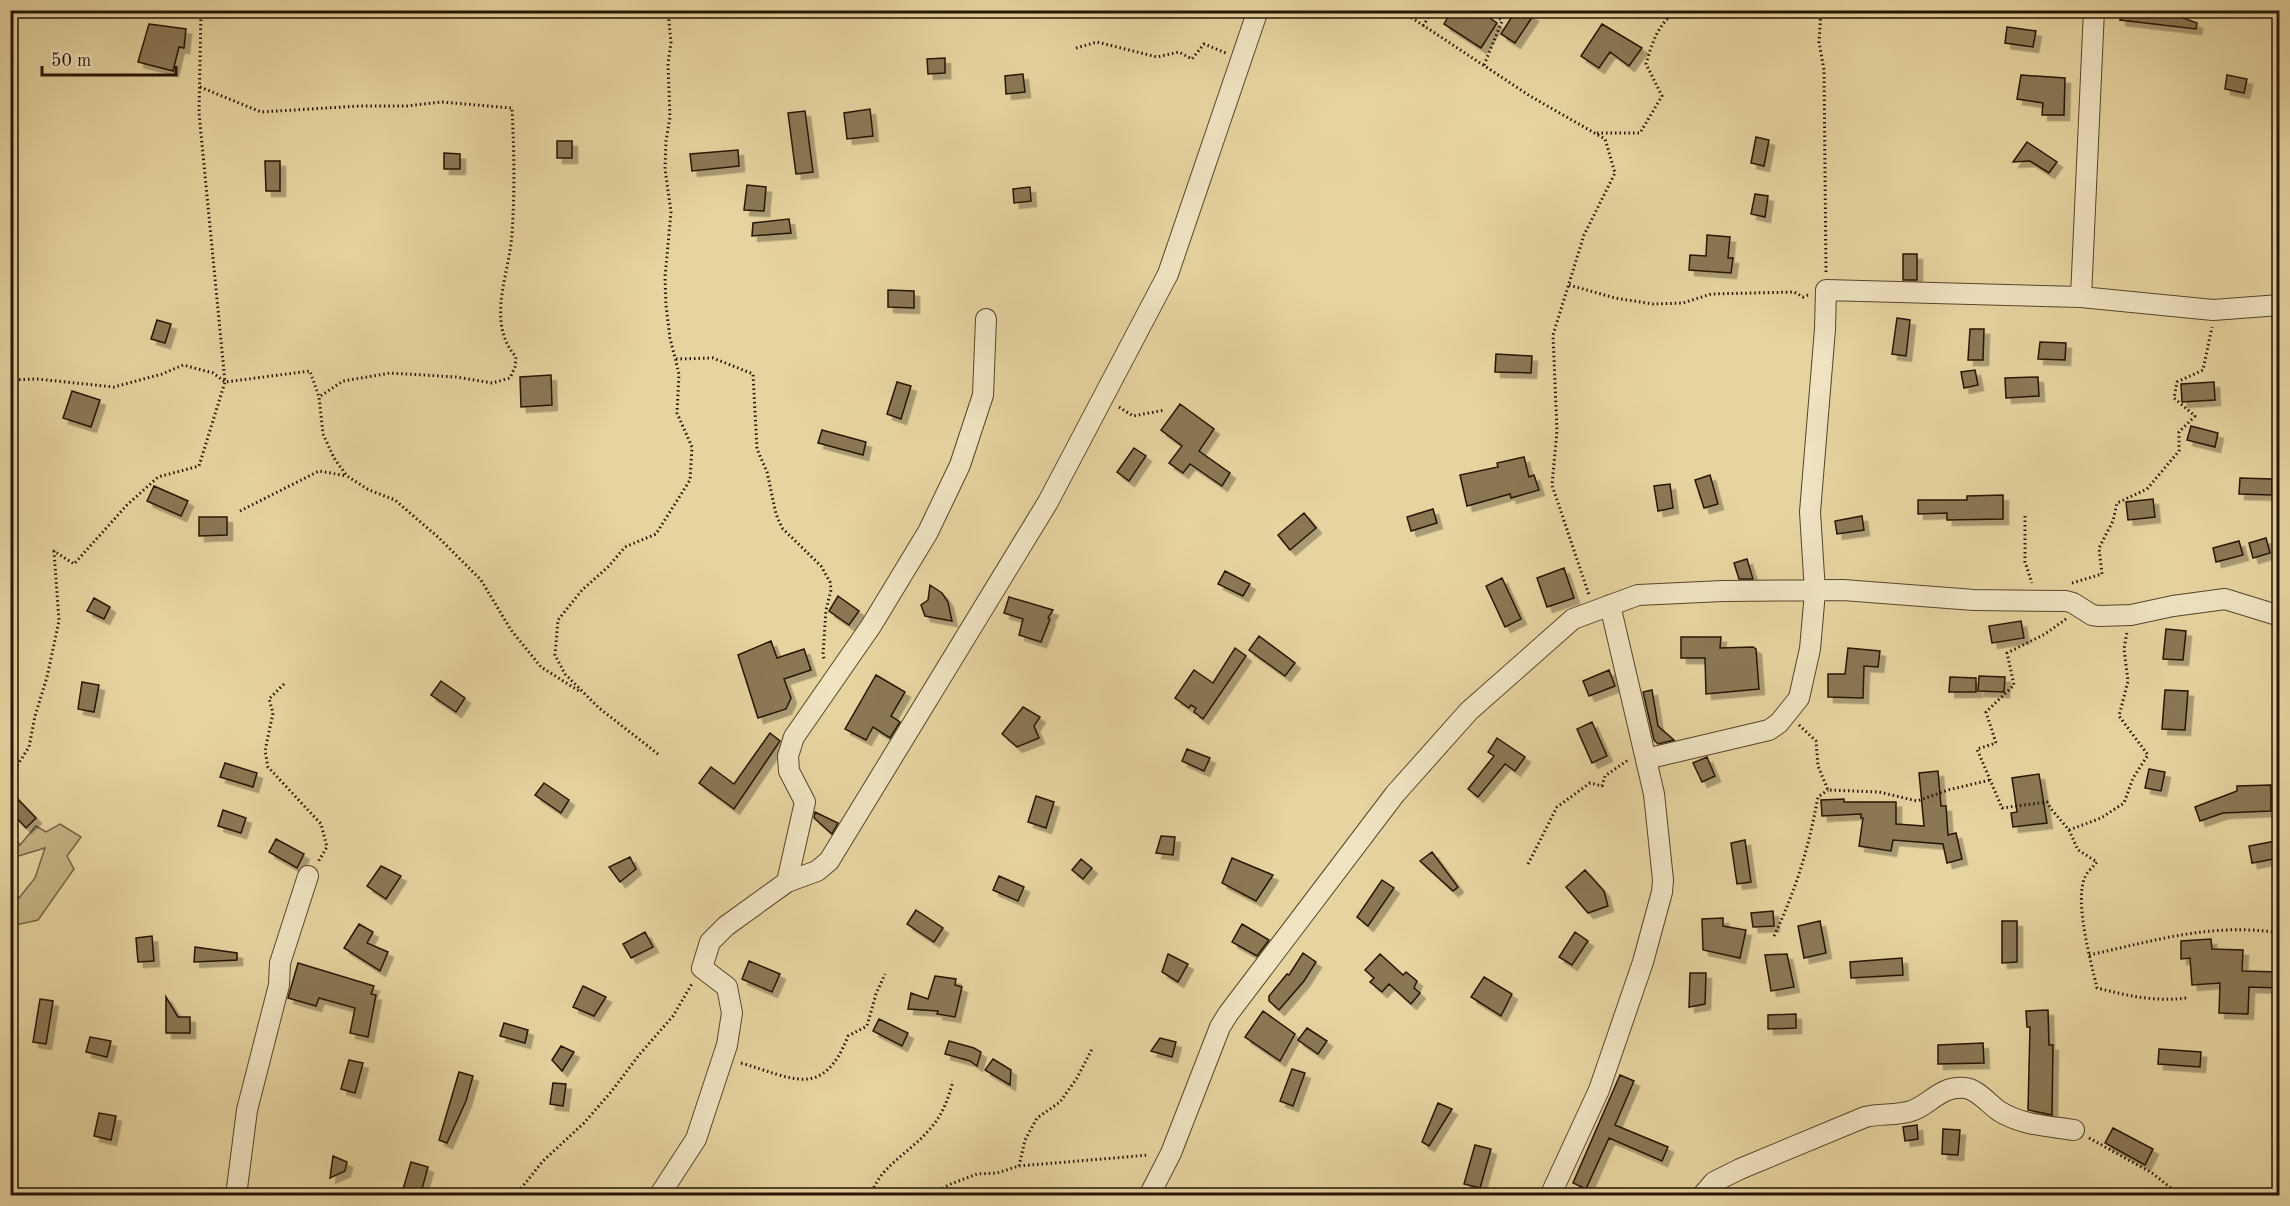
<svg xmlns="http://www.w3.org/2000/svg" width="2290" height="1206" font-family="'Old Standard TT',serif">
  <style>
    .green { fill: #c5b485; stroke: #766444; stroke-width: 1.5 }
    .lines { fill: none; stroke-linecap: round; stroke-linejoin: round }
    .stream { stroke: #726141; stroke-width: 5 }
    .building { fill: #8a7855; stroke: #261503; stroke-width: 1.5; filter: url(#shadow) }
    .street-casing { stroke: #56452a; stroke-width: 22 }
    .path { stroke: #261503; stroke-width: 3; stroke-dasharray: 1.5 3; stroke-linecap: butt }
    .street { stroke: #efe3c1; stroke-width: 20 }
  </style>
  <defs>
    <filter id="shadow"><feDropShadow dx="5.5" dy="5.5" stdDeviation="0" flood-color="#0004"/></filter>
  </defs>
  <rect width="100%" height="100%" fill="#e6d4a0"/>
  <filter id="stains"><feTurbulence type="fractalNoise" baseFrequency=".00333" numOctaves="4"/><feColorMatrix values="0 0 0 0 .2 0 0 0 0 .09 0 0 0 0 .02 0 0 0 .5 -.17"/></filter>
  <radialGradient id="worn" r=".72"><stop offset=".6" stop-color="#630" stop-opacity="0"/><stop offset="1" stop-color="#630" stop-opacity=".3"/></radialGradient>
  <path class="green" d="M 60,824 L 81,837 L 67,856 L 74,869 L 38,920 L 16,925 C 10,914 8,903 13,891 L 19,898 L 35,878 L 45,848 L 12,858 L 13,836 L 20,845 L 36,826 L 46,832 Z"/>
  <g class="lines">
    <path class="stream" d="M 2280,712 L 2278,748 L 2280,748"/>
  </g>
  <path class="building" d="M 1452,10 L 1478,10 L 1497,23 L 1481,48 L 1444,24 Z
    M 1516,10 L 1524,10 L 1533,16 L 1515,43 L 1501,34 Z
    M 2121,10 L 2161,10 L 2197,23 L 2196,29 L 2120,20 Z
    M 149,24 L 186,29 L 184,48 L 179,47 L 173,71 L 138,62 Z
    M 1602,24 L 1642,48 L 1629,66 L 1610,52 L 1599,68 L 1581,56 Z
    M 2007,27 L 2036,31 L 2033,47 L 2005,43 Z
    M 945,58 L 945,73 L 928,74 L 927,59 Z
    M 1023,74 L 1025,92 L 1006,94 L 1005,76 Z
    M 2021,75 L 2065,78 L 2064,115 L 2042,115 L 2043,103 L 2017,99 Z
    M 2227,75 L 2247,79 L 2244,93 L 2225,89 Z
    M 870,109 L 873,136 L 847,139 L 844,113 Z
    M 805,111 L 813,172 L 796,174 L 788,113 Z
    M 1756,137 L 1769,140 L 1764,166 L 1751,163 Z
    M 557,141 L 572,141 L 572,158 L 557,158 Z
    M 2027,142 L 2057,162 L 2049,173 L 2030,161 L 2013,162 Z
    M 738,150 L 739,166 L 692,171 L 690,154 Z
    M 444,153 L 460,154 L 460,169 L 444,169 Z
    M 265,161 L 280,161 L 280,191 L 266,191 Z
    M 747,185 L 766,187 L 764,211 L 744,210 Z
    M 1030,187 L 1031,201 L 1014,203 L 1013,189 Z
    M 1755,194 L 1768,196 L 1765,217 L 1751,214 Z
    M 789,219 L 791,233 L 752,236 L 753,223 Z
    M 1707,235 L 1730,237 L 1728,258 L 1733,258 L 1731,273 L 1689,270 L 1690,255 L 1706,256 Z
    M 1903,254 L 1917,254 L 1917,280 L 1903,280 Z
    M 888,290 L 914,291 L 914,308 L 888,307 Z
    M 1897,318 L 1910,320 L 1906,356 L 1892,354 Z
    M 157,320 L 171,324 L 165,343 L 151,339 Z
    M 1970,329 L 1984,329 L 1983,360 L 1968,360 Z
    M 2040,342 L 2066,343 L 2065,360 L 2038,359 Z
    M 1496,354 L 1532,356 L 1531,373 L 1495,372 Z
    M 1975,370 L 1978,385 L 1964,388 L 1961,372 Z
    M 551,375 L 552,405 L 521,407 L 520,377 Z
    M 2038,377 L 2039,396 L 2006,398 L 2005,378 Z
    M 897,382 L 911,386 L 901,419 L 887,414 Z
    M 2214,382 L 2215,400 L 2182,402 L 2181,384 Z
    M 72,391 L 100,400 L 91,427 L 63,418 Z
    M 1180,404 L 1214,429 L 1199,451 L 1230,473 L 1222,486 L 1190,464 L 1183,473 L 1169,463 L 1182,446 L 1161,430 Z
    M 2191,426 L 2218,433 L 2215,447 L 2187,440 Z
    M 822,430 L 866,442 L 863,455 L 818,443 Z
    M 1134,448 L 1146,456 L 1129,481 L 1117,472 Z
    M 1524,457 L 1529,477 L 1534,475 L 1539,490 L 1511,498 L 1510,494 L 1467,506 L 1460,475 L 1498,467 L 1497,463 Z
    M 1710,475 L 1718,504 L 1704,508 L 1695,480 Z
    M 2240,478 L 2272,479 L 2272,495 L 2239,494 Z
    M 1670,484 L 1673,508 L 1658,511 L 1654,486 Z
    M 154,486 L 188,501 L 181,516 L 147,501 Z
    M 2003,495 L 2003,519 L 1947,520 L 1947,513 L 1918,514 L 1918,500 L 1967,500 L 1967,496 Z
    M 2153,499 L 2155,517 L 2128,520 L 2126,502 Z
    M 1433,509 L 1437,523 L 1411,531 L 1407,517 Z
    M 1304,513 L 1316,528 L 1290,550 L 1278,535 Z
    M 1862,516 L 1864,530 L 1837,534 L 1835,521 Z
    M 199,517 L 227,517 L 227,535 L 199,536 Z
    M 2266,538 L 2270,553 L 2253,558 L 2249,543 Z
    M 2239,541 L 2243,555 L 2216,562 L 2213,548 Z
    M 1747,559 L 1753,579 L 1739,579 L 1734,563 Z
    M 1564,568 L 1574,598 L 1547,607 L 1537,578 Z
    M 1225,571 L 1250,584 L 1243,596 L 1218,584 Z
    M 1502,578 L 1521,619 L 1505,627 L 1486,586 Z
    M 930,585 L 942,593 L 948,602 L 952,621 L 925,616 L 921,605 L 928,600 Z
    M 838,596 L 859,611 L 849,625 L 829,611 Z
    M 1009,597 L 1053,610 L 1048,618 L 1050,619 L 1041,642 L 1019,635 L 1023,619 L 1004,613 Z
    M 94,598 L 110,607 L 104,619 L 87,611 Z
    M 2021,621 L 2024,638 L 1992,643 L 1989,626 Z
    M 2166,629 L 2186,631 L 2183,660 L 2163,659 Z
    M 1259,636 L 1295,663 L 1285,676 L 1249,650 Z
    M 1681,637 L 1721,637 L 1720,648 L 1753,647 L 1756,649 L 1759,689 L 1706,694 L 1705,658 L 1681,658 Z
    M 771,641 L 777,658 L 804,649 L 811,670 L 784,679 L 791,698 L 786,709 L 758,718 L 738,655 Z
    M 1235,648 L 1246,656 L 1203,719 L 1194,712 L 1196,708 L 1191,705 L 1189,708 L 1175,698 L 1194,670 L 1213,683 Z
    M 1848,648 L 1880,651 L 1878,667 L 1864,666 L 1863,698 L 1828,697 L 1828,674 L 1845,674 Z
    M 1609,670 L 1615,686 L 1589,696 L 1583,681 Z
    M 876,675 L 905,692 L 891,716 L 900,722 L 890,738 L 873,727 L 866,740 L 845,729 Z
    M 1979,676 L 2005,677 L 2004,692 L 1978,691 Z
    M 1950,677 L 1976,678 L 1976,692 L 1949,692 Z
    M 441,681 L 465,698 L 456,712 L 431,695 Z
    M 82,682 L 99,685 L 94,712 L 78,709 Z
    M 1652,690 L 1658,726 L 1674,740 L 1658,744 L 1654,740 L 1643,692 Z
    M 2165,690 L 2188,691 L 2185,730 L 2162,729 Z
    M 1023,707 L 1040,717 L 1034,726 L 1039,738 L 1017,747 L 1002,734 Z
    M 1592,722 L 1607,756 L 1592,763 L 1577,729 Z
    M 770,733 L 780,741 L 734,809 L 699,783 L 711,767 L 734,784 Z
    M 1497,738 L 1525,757 L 1515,771 L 1505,764 L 1478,797 L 1468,789 L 1494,756 L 1488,752 Z
    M 1187,749 L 1210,758 L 1204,771 L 1182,761 Z
    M 1707,757 L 1715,776 L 1702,782 L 1693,763 Z
    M 225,763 L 257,773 L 253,787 L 220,777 Z
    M 2149,769 L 2165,772 L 2161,791 L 2145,788 Z
    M 1938,771 L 1941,806 L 1946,806 L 1948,835 L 1956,833 L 1962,859 L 1947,863 L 1943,844 L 1893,840 L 1891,851 L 1859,846 L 1863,818 L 1861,818 L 1861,814 L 1822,816 L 1821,800 L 1844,799 L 1844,802 L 1896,802 L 1896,824 L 1924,826 L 1919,773 Z
    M 2039,774 L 2047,823 L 2013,827 L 2011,813 L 2017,812 L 2012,778 Z
    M 544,783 L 569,800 L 561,813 L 535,795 Z
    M 2271,785 L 2271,811 L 2223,813 L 2200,821 L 2195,807 L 2237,791 L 2237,786 Z
    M 10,791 L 36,818 L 26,828 L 10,811 Z
    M 1036,796 L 1054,802 L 1046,828 L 1028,822 Z
    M 223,810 L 246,818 L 241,833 L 218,826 Z
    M 815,812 L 838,823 L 832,834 L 814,818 Z
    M 1161,836 L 1175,837 L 1173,855 L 1156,853 Z
    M 276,839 L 304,854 L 297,868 L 269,852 Z
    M 1745,840 L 1751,882 L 1737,884 L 1731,843 Z
    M 2276,841 L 2279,858 L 2252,863 L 2249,846 Z
    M 1432,852 L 1458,887 L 1453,891 L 1420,861 Z
    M 630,857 L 636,869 L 620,882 L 609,867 Z
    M 1232,858 L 1273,875 L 1256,901 L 1222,883 Z
    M 1081,859 L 1092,868 L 1083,879 L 1072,870 Z
    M 381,866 L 401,876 L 386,899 L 367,886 Z
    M 1585,870 L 1604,891 L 1608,906 L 1588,913 L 1566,887 Z
    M 999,876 L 1024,887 L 1018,901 L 993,890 Z
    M 1382,880 L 1394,888 L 1368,926 L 1357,917 Z
    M 916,910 L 943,928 L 934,942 L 907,924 Z
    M 1773,911 L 1774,926 L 1753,927 L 1751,913 Z
    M 1723,918 L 1723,926 L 1746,930 L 1740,958 L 1703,950 L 1702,919 Z
    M 1820,921 L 1826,953 L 1804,958 L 1798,926 Z
    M 2002,921 L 2017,921 L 2017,962 L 2002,963 Z
    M 359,924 L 373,932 L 367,943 L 388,952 L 380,971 L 344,948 Z
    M 1242,924 L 1269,940 L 1257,956 L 1232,942 Z
    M 645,932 L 653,947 L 631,958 L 623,944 Z
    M 1575,932 L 1588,941 L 1572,965 L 1559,957 Z
    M 152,936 L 154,961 L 138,962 L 136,938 Z
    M 2211,939 L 2212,949 L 2243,950 L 2242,971 L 2279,972 L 2278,988 L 2249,987 L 2248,1014 L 2219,1013 L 2220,983 L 2192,985 L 2190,958 L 2181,959 L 2181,941 Z
    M 195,947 L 237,953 L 237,960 L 194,962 Z
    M 1303,953 L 1316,962 L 1304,981 L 1279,1010 L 1269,1001 L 1269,996 L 1287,974 L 1289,975 Z
    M 1168,954 L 1188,964 L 1178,982 L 1162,972 Z
    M 1380,954 L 1403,975 L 1406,972 L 1417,981 L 1414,988 L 1420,993 L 1411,1004 L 1389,984 L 1382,992 L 1370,982 L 1374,978 L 1365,970 Z
    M 1787,954 L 1794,987 L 1771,991 L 1765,955 Z
    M 1902,958 L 1903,975 L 1851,978 L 1850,962 Z
    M 749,961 L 780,974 L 772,992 L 742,979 Z
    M 298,963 L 374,986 L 371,994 L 376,995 L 368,1037 L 350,1033 L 355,1008 L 319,998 L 316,1006 L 288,998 Z
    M 1690,973 L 1706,973 L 1705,1004 L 1689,1007 Z
    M 935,976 L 956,979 L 955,985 L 962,987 L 955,1017 L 937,1014 L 938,1011 L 908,1009 L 911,993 L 928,999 Z
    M 1484,977 L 1512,994 L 1501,1016 L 1471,997 Z
    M 583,986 L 606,997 L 594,1016 L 573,1007 Z
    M 166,997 L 178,1017 L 190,1017 L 190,1033 L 166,1033 Z
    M 40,999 L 53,1001 L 46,1044 L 33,1042 Z
    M 2048,1010 L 2049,1045 L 2053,1045 L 2052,1115 L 2028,1110 L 2030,1027 L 2027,1027 L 2026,1011 Z
    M 1263,1011 L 1295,1034 L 1280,1061 L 1245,1037 Z
    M 1796,1014 L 1796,1028 L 1768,1029 L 1768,1015 Z
    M 879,1019 L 908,1033 L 902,1046 L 873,1031 Z
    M 504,1023 L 528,1030 L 525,1043 L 500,1036 Z
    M 1307,1028 L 1327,1041 L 1318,1054 L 1298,1040 Z
    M 90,1037 L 111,1041 L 107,1057 L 86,1052 Z
    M 1160,1038 L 1176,1042 L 1172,1057 L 1151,1051 Z
    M 949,1041 L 974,1048 L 981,1052 L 977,1066 L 970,1061 L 945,1054 Z
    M 1983,1043 L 1984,1063 L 1938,1064 L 1938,1045 Z
    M 561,1046 L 574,1052 L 562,1071 L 552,1060 Z
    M 2159,1049 L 2201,1052 L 2200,1067 L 2158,1064 Z
    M 993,1059 L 1011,1070 L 1010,1085 L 985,1070 Z
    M 349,1060 L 363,1063 L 355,1093 L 341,1089 Z
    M 1292,1069 L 1305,1073 L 1293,1106 L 1280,1101 Z
    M 459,1072 L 473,1076 L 466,1101 L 447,1143 L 439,1140 Z
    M 1620,1075 L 1634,1081 L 1615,1125 L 1668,1147 L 1662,1161 L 1609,1138 L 1586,1189 L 1573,1183 Z
    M 553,1083 L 566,1084 L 563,1106 L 550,1104 Z
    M 1438,1103 L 1452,1109 L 1429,1146 L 1422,1142 Z
    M 99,1113 L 116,1116 L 111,1140 L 94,1136 Z
    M 1917,1125 L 1918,1139 L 1905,1141 L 1903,1127 Z
    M 2113,1128 L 2153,1149 L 2145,1165 L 2105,1143 Z
    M 1943,1129 L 1960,1130 L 1958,1155 L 1942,1154 Z
    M 1475,1145 L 1491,1149 L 1480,1188 L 1464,1184 Z
    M 333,1156 L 347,1162 L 345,1171 L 330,1178 Z
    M 411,1162 L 428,1167 L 420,1196 L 401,1196 Z"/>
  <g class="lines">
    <defs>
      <path id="street" d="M 2081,297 L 2094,10
        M 1646,759 L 1769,730 L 1779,723 L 1799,698 L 1810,649 L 1815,592 L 1810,512 L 1825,329 L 1826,290 L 2081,297 L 2213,310 L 2280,305
        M 787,882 L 817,871 L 829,861 L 1048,502 L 1168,274 L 1258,10
        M 236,1196 L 247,1110 L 279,985 L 280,963 L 308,876
        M 659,1196 L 696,1139 L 727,1045 L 732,1013 L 727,987 L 702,968 L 710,942 L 726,926 L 787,882 L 805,802 L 789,771 L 788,756 L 794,737 L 871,626 L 928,532 L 960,465 L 983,395 L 986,319
        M 1149,1196 L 1171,1153 L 1220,1027 L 1228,1014 L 1395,794 L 1469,711 L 1573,619 L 1638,595 L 1723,591 L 1843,590 L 1974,600 L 2066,601 L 2073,603 L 2092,615 L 2099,616 L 2131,615 L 2173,606 L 2225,599 L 2280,616
        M 1550,1196 L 1599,1090 L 1643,962 L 1662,892 L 1663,880 L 1654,794 L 1610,605
        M 1702,1196 L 1714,1182 L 1740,1169 L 1865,1117 C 1880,1113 1896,1116 1911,1111 C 1931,1105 1938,1086 1965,1088 C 1977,1089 1989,1104 1999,1111 C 2021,1125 2048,1126 2074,1130"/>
    </defs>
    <use href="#street" class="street-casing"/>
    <path class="path" d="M 1400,10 L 1530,96 L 1605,139 L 1615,173 L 1584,235 L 1553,335 L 1557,431 L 1552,485 L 1589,595
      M 1821,10 L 1819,42 L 1824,70 L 1826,272
      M 1423,26 L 1433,10
      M 1076,48 L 1097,42 L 1157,57 L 1179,52 L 1192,59 L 1204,44 L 1226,53
      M 1484,65 L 1502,21 L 1492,10
      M 200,87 L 261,112 L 359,106 L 407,106 L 441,102 L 512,108 C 514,149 515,191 512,233 C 510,274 485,321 516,357 L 515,367 L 510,378 L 492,383 L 456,377 L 390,373 L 343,381 L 319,397
      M 1597,133 L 1640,133 L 1662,96 L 1646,64 C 1652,43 1659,20 1680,10
      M 1569,285 L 1615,298 L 1653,304 L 1683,303 L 1711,294 L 1794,292 L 1803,297 L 1808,295
      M 676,359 L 713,358 L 753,374 L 757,449 L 767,472 L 776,514 L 782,528 L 821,566 L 830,582 L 831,590 L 826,610 L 823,654 L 824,659
      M 10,380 L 37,379 L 114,387 L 162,374 L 183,365 L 213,373 L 225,382 L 310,371 L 319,397 L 323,434 L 334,458 L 347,476 L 369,490 L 395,500 L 439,538 L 481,580 L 511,630 L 541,667 L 579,691
      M 1119,407 L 1133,416 L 1165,410
      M 240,511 L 319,471 L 347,476
      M 2025,516 L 2025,562 L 2032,583
      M 2072,583 L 2102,574 L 2099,548 L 2113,521 L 2117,503 L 2147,489 L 2179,451 L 2179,432 L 2195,416 L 2174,398 L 2177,382 L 2203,370 L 2212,327
      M 2066,619 L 2045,634 L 2007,653 L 2014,685 L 1986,712 L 1996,743 L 1977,749 L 2002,808 L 2047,802 L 2052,810 L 2069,830 L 2078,850 L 2097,862 C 2093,867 2087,872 2085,877 C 2074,901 2091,962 2097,988 C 2129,996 2155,1002 2187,998
      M 284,684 L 269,699 L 273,713 L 265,751 L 268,767 L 321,824 L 327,847 L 318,862
      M 1799,725 L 1816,741 L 1818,766 L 1828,790 L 1879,792 L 1917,801 L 1948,790 L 1990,780
      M 658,754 L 599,708 L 565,674 L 555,655 L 558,620 L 582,590 L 608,567 L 625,547 L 656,534 L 690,480 L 692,447 L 677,413 L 679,374 L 670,338 L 666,305 L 665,277 L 671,212 L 665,169 L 666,141 L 670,117 L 668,64 L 671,42 L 668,11
      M 10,777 L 29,747 L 35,716 L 47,677 L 59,621 L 54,551 L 74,564 L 127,505 L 158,477 L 199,466 L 225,382 L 199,113 L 201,10
      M 2069,830 L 2101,818 L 2124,803 L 2133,778 L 2148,755 L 2119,716 L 2128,681 L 2124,649 L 2127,632
      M 1528,864 L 1557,807 L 1590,783 L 1602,786 L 1605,776 L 1628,760
      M 1774,936 C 1797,887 1808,850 1818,797 L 1828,790
      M 2089,955 C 2154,941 2212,922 2280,933
      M 741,1063 C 793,1078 823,1100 848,1036 L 867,1026 L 876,994 L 885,974
      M 2089,1138 L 2152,1173 L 2181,1196
      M 1019,1166 L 1025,1140 L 1037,1118 L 1060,1102 L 1077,1078 L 1092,1049
      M 518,1192 L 543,1161 L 584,1123 L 611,1092 L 639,1055 L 673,1016 L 693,982
      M 871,1196 C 878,1167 911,1152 929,1130 C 942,1116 948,1100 953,1081
      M 931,1196 L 948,1185 L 977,1174 L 997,1173 L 1019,1166 L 1149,1155"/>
    <use href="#street" class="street"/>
  </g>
  <rect width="2290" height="1206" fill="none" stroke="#e6d4a0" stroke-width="36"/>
  <rect x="12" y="12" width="2266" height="1182" fill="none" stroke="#261503" stroke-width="3"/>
  <rect x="18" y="18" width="2254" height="1170" fill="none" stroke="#261503" stroke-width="1.5"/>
  <path d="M42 66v9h134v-9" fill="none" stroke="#261503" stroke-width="3"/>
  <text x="51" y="66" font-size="18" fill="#261503" stroke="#efe3c1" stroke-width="4.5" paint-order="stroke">50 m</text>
  <rect width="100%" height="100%" filter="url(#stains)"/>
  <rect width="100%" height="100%" fill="url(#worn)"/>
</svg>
